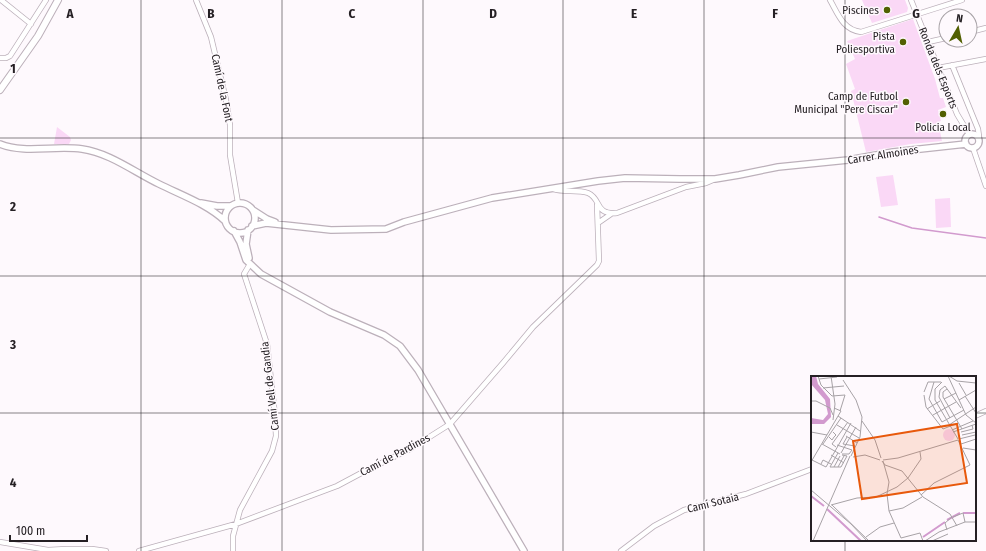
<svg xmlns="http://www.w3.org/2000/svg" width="986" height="551" font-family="'Fira Sans Condensed',sans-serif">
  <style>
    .green { fill: #fad8f6 }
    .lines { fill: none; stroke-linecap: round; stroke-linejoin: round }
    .stream { stroke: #d29ace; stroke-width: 1.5 }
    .minor-casing { stroke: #bcb0ba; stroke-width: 6 }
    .tertiary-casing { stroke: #bcb0ba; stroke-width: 8 }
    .secondary-casing { stroke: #bcb0ba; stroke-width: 8 }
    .minor { stroke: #fff; stroke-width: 4.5 }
    .tertiary { stroke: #fff; stroke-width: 5.5 }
    .secondary { stroke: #fff; stroke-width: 6 }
    .grid { fill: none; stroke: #252024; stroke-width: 1; stroke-opacity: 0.55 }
    .poi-dot { fill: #526002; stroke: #fef9fd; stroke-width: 1.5 }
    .labels { text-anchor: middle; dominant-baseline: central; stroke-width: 3; stroke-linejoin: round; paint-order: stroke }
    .poi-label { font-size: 11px; fill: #252024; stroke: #fef9fd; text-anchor: end }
    .street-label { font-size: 11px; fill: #252024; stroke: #fef9fd }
    .inset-river { fill: none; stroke: #d29ace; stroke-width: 2 }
    .inset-road { fill: none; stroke: #a7a2a6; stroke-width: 1 }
    .view { fill: #e8590c; fill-opacity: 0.15; stroke: #e8590c; stroke-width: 2 }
    .inset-edge { fill: none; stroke: #252024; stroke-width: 2 }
    .grid-label { font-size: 13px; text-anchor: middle; font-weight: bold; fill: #252024; stroke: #fef9fd; stroke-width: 3; stroke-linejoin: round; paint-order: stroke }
  </style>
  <rect width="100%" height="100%" fill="#fef9fd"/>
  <path class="green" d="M 862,0 L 905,0 L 908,8 L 907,12 L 872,23 Z
    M 913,19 L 935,79 L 940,98 L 943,98 L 946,107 L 938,110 L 941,121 L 938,122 L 942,141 L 911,144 L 866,152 L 851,91 L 855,89 L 846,64 L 855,59 L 847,41 Z
    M 57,127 L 70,137 L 71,140 L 69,144 L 54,144 Z
    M 893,175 L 898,205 L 881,207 L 876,177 Z
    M 950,198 L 951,227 L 936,228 L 935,199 Z"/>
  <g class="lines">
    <path class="stream" d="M 879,217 L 912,228 L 986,238"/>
    <defs>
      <path id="minor" d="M 1,0 L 31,24
        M 196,0 L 211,37 L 226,100 L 230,125 L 230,155 L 238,203
        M 830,0 C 838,14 843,30 861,32 L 962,0
        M 911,0 L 957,114 L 969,134
        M 970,32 L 986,28
        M 928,42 L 946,38
        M 0,58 L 6,58 L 10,56 L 46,0
        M 952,65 L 978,129 L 979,136
        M 938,68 L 986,59
        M 973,148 L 986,186
        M 553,189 C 564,193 577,189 588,193 C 602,199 594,215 617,213 L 686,187 L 706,183 L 713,180
        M 598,223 L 611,214
        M 975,416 L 986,411
        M 0,542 L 48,550 L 66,549 L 92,549 L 106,551
        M 139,551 L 236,524 L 289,504 L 337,486 L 367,470 L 412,448 L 450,424 L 503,363 L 533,327 L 597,265 L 599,261 L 597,205
        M 233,551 L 233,536 L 240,510 L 272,451 L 276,436 L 275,415 L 267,344 L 244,274 L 250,264
        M 621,551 L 654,526 L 684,510 L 746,494 L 812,469"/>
      <path id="tertiary" d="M965 141a7 7 0 1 1 14 0a7 7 0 1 1-14 0Z
        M 0,144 C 25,154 55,145 82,149 C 110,153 134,172 159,184 C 181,195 207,204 225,221
        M 201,203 L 217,206 L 230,206
        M225 218a15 15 0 1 1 30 0a15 15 0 1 1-30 0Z
        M 253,210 L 267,219 L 275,222
        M 252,226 L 266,223 L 331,230 L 386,229 L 404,222 L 492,198 L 598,181 L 625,178 L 680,179 L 715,179 L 739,175 L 778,167 L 848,160 L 893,152 L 966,144
        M 248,230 L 246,244 L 249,258
        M 234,231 L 240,242 L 246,260 L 261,274 L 330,312 L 384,335 L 400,346 L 418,370 L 524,551"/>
      <path id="secondary" d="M 0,90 L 38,36 L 58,0"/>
    </defs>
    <use href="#minor" class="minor-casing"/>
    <use href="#tertiary" class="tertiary-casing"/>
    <use href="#secondary" class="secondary-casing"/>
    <use href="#minor" class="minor"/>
    <use href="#tertiary" class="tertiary"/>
    <use href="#secondary" class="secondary"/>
  </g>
  <path class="grid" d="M 141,0 L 141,551M 282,0 L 282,551M 423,0 L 423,551M 563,0 L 563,551M 704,0 L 704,551M 845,0 L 845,377M 0,138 L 986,138M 0,276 L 986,276M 0,413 L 812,413M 975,413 L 986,413M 845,540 L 845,551"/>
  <g class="poi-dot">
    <circle cx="887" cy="10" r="4"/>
    <circle cx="903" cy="42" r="4"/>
    <circle cx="906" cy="102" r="4"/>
    <circle cx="943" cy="114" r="4"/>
  </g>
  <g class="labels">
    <g class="poi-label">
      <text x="879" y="10">Piscines</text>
      <text x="895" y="36">Pista<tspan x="895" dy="13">Poliesportiva</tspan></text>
      <text x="898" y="96">Camp de Futbol<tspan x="898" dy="13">Municipal "Pere Ciscar"</tspan></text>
      <text x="943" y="127" text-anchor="middle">Policia Local</text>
    </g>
    <g class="street-label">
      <text transform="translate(938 68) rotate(68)">Ronda dels Esports</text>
      <text transform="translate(222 88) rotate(78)">Camí de la Font</text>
      <text transform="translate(883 155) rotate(-9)">Carrer Almoines</text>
      <text transform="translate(270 386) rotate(-97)">Camí Vell de Gandia</text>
      <text transform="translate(395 455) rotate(-28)">Camí de Pardines</text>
      <text transform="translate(713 503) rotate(-14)">Camí Sotaia</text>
    </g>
  </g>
  <g transform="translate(811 376)">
    <rect width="165" height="165" fill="#fef9fd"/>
    <path d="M132 59a6 6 0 1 1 12 0a6 6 0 1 1-12 0Z" fill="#fad8f6"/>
    <path d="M 1,0 L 5,0 L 7,8 L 19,23 L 20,41 L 13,48 L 0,48 L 0,42 L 12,44 L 17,38 L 14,24 L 0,8 Z" fill="#d29ace"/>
    <path class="inset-river" d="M 0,120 L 13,130M 16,133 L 50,165M 152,137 L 165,137M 136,144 L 149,137M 112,161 L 134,146"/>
    <path class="inset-road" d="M 7,0 L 10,9 L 21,20 L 34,19M 20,0 L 24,28 L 22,44M 137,0 L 155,39 L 165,47M 138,0 L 146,5 L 165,7M 8,3 L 26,1M 32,4 L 45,24 L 51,41 L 49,61 L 40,80M 123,6 L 118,23 L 131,46 L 153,34M 131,6 L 124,13 L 124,24 L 147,63M 148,7 L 155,19M 134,10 L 129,14 L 128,21 L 139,42M 134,10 L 150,32M 12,12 L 33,10M 136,13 L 132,16 L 132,21 L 151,53M 113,16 L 117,6 L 130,6M 113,19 L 115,31 L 132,53 L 147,47M 154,20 L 165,37M 133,23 L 145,17M 148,24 L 165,14M 0,25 L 5,25 L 19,32 L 22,39M 116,33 L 129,25M 29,35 L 34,19M 122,39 L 145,26M 27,40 L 49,55M 51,45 L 64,64 L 70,82M 26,49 L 48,62M 138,49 L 165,31M 141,54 L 162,45M 0,56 L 16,59M 142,56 L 165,48M 150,56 L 162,53 L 161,49M 151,59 L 165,56M 35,60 L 46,67M 18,61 L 21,64 L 23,61 L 25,59 L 22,56M 36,61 L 32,68 L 44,70M 148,63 L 164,59M 11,68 L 29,78M 12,68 L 30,42M 150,68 L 165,63M 26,69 L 41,74 L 38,78 L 31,78M 25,71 L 21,68 L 37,46M 152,72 L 165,74M 27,77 L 19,91 L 30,91 L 36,80 L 31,79M 30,77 L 45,51M 20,79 L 33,87M 42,81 L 54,79 L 69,84M 1,84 L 15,91 L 40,47M 72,84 L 87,82 L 147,64M 71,85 L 74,89 L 91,95 L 112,121 L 139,138 L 146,150M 72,85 L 78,106 L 76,118 L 78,135 L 90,162 L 109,157 L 112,165M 0,86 L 30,35 L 23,32M 10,88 L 12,84 L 20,88M 23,91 L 29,80M 27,91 L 33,80M 0,114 L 40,148 L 56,165M 110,119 L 123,107 L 159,89 L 147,64M 20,129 L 46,122 L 65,121 L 86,111 L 97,102 L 110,83 L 109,76M 21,129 L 58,165M 78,135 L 92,132 L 111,121M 142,141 L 152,137 L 154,146M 136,154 L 134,147 L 141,141M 55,161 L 69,151 L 83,147M 2,165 L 39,80M 114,165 L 128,156 L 154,146 L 165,146M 121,165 L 137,158"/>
    <path class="view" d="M 146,48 L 156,107 L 51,123 L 42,65 Z"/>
    <rect width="165" height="165" class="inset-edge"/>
  </g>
  <g class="grid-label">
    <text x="70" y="18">A</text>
    <text x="211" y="18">B</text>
    <text x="352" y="18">C</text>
    <text x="493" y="18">D</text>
    <text x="634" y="18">E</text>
    <text x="775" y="18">F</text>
    <text x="916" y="18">G</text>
    <text x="13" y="73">1</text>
    <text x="13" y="211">2</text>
    <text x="13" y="349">3</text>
    <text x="13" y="487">4</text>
  </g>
  <g transform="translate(958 28) rotate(9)"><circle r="19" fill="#fef9fd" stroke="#a7a2a6"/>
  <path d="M0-3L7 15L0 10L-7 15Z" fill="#526002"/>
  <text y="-6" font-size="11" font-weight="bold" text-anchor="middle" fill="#252024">N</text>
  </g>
  <path d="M10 535v6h77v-6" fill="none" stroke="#252024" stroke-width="2"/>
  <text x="16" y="535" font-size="12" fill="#252024" stroke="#fef9fd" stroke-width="3" paint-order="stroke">100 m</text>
</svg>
